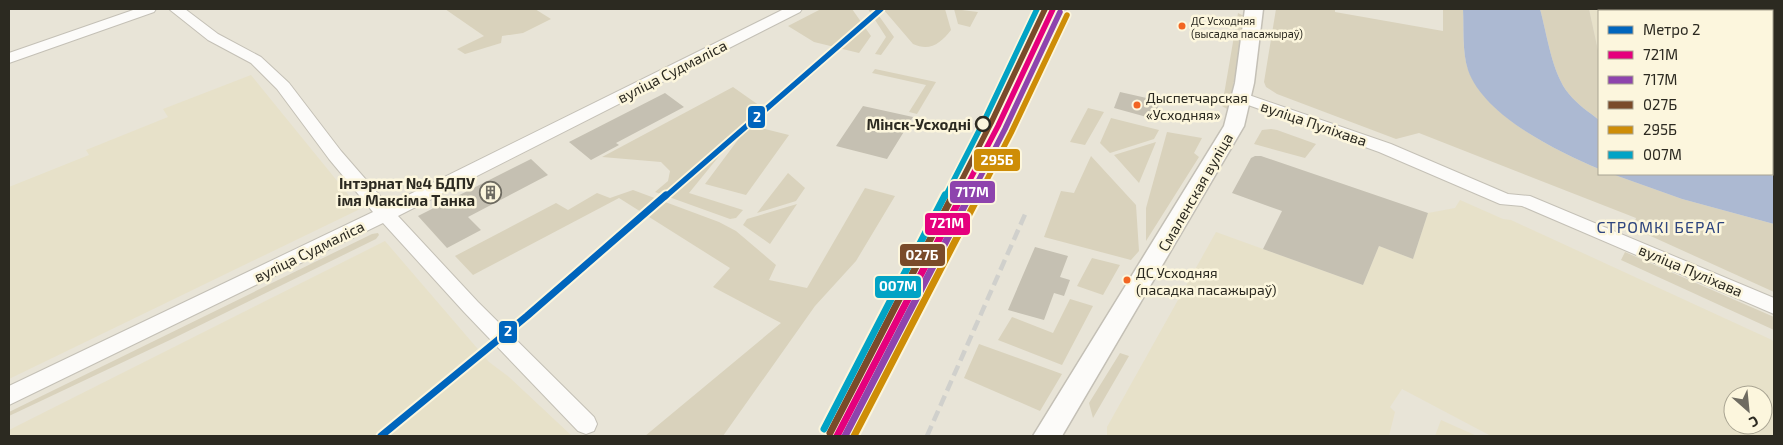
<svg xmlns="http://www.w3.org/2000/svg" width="1783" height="445" font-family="'Exo 2',sans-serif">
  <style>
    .built { fill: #e7e1c9; fill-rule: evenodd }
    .green { fill: #d9d2bc }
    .water { fill: #acb9d2 }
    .building { fill: #c5c0b2 }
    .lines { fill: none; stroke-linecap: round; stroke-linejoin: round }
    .minor-casing { stroke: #c4c0b6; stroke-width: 2 }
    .major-casing { stroke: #c4c0b6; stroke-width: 3 }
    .minor { fill: #fcfbf9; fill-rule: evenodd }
    .major { fill: #fcfbf9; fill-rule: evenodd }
    .rail-far1 { stroke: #d0d0cc; stroke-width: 3; stroke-dasharray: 9 4.5; stroke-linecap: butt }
    .rail { stroke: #d0d0cc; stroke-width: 4.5; stroke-dasharray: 11 5.5; stroke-linecap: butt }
    .rail-1-far1-casing { stroke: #fcf6dd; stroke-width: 9 }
    .rail-1-casing { stroke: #fcf6dd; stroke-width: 11 }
    .rail-2-far1-casing { stroke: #fcf6dd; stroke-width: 9 }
    .rail-2-casing { stroke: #fcf6dd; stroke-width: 11 }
    .rail-3-far1-casing { stroke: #fcf6dd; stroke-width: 9 }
    .rail-3-casing { stroke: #fcf6dd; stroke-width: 11 }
    .rail-4-far1-casing { stroke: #fcf6dd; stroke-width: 9 }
    .rail-4-casing { stroke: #fcf6dd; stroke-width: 11 }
    .rail-5-far1-casing { stroke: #fcf6dd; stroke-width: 9 }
    .rail-5-casing { stroke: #fcf6dd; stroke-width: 11 }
    .rail-1-far1 { stroke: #e5007d; stroke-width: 5.5 }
    .rail-1 { stroke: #e5007d; stroke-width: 7 }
    .rail-2-far1 { stroke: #8e44ad; stroke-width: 5.5 }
    .rail-2 { stroke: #8e44ad; stroke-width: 7 }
    .rail-3-far1 { stroke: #7a4b2a; stroke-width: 5.5 }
    .rail-3 { stroke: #7a4b2a; stroke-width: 7 }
    .rail-4-far1 { stroke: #ce8d07; stroke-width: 5.5 }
    .rail-4 { stroke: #ce8d07; stroke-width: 7 }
    .rail-5-far1 { stroke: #02a3c5; stroke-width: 5.5 }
    .rail-5 { stroke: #02a3c5; stroke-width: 7 }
    .metro-1-far1-casing { stroke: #fcf6dd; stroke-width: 9 }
    .metro-1-casing { stroke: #fcf6dd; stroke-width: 11 }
    .metro-1-far1 { stroke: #0065bd; stroke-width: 5.5 }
    .metro-1 { stroke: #0065bd; stroke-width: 7 }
    .bus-dot { fill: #f26522; stroke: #fcf6dd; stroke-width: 2 }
    .stop-dot { fill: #fcf6dd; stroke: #2c2a21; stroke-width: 2.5 }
    .labels { text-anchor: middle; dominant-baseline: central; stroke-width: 5; stroke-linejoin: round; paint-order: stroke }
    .far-bus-label { font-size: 11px; fill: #2c2a21; stroke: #fcf6dd; text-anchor: start }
    .bus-label { font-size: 14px; fill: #2c2a21; stroke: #fcf6dd; text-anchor: start }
    .street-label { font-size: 15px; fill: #2c2a21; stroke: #fcf6dd }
    .stop-label { font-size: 15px; font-weight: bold; fill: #2c2a21; stroke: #fcf6dd; text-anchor: end }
    .poi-label { font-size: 15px; font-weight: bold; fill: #2c2a21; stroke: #fcf6dd; text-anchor: end }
    .neighbourhood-label { font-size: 16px; letter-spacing: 1px; fill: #2e457e; stroke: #fcf6dd }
    .line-badge { stroke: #fcf6dd; stroke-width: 2 }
    .badge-label { font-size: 14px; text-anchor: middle; font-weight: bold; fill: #fff }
  </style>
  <rect width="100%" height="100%" fill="#e8e4d7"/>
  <path class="built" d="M 1589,9 L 1774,9 L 1774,102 L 1772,101 L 1772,11 L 1599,11 L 1599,55 Z
    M 251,75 L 360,209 L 9,379 L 9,187 L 89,155 L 86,150 L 168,117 L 163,109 Z
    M 1460,200 L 1503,219 L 1511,220 L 1772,340 L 1774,343 L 1774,436 L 1491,436 L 1402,389 L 1390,407 L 1395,412 L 1389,436 L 1107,435 L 1107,427 L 1216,232 L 1363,285 L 1379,246 L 1413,259 L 1428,213 L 1455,208 ZM 1733,395 L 1763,395 L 1763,425 L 1733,425 Z
    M 385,241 L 489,362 L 509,377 L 572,436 L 9,436 L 9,430 Z
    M 1441,420 L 1477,436 L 1435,436 Z"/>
  <path class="green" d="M 445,9 L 535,9 L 551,19 L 523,33 L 502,36 L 501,43 L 465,54 L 457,49 L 484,36 Z
    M 821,9 L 852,9 L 871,36 L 859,53 L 814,42 L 788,26 Z
    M 868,9 L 874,9 L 894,37 L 881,55 L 875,54 L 886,37 Z
    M 883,9 L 945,9 L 951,30 C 941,43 930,52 913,44 Z
    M 954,9 L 978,12 L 970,27 L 958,24 Z
    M 1276,9 L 1335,9 L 1335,12 L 1443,31 L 1443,9 L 1463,9 C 1464,27 1462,48 1467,66 C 1481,114 1556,151 1599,169 L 1599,174 L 1612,174 L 1682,199 L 1774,224 L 1774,292 L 1633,228 L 1636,218 L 1419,133 L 1396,139 L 1277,94 L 1266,87 L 1264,82 Z
    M 1540,9 L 1589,9 L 1599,55 L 1599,120 C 1589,112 1578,105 1569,94 C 1552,74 1547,34 1540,9 Z
    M 1238,13 L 1246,17 L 1229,108 L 1227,109 L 1222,106 Z
    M 875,69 L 936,82 L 917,114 L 909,112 L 926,85 L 872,73 Z
    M 733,87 L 760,106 L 689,193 L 743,210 L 736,218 L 730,219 L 655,192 L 668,181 L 670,171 L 661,162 L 602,157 Z
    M 1088,108 L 1104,112 L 1085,145 L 1070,142 Z
    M 1111,118 L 1159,130 L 1154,139 L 1110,153 L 1100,143 Z
    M 749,125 L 789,135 L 746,195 L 705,184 Z
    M 1271,129 L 1277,130 L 1316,144 L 1305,158 L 1254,144 L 1262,130 Z
    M 1167,132 L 1202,138 L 1194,153 L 1199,157 L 1146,241 L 1146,208 Z
    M 1156,142 L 1139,183 L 1114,155 Z
    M 1091,156 L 1136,205 L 1139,251 L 1131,260 L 1044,237 L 1061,191 L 1074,193 Z
    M 788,173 L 805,188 L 796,201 L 757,213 Z
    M 865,188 L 895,196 L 856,261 L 815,306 L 723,436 L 645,436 L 781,323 L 713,287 L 730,268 L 619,198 L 473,275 L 455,256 L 556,203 L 568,210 L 597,193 L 610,198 L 633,190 L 719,222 L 736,231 L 776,265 L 769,280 L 807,288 Z
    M 797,204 L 770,244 L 743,225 L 747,219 Z
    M 378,233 L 379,235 L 376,239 L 172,339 L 9,416 L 9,412 L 372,234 Z
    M 1625,252 L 1774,317 L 1774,330 L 1621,260 Z
    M 1092,258 L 1120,265 L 1103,295 L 1077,286 Z
    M 1070,299 L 1093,306 L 1062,365 L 998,340 L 1012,317 L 1053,333 Z
    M 979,344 L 1062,374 L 1040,411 L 964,378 Z
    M 1120,353 L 1129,356 L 1093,418 L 1089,403 Z"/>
  <path class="water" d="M 1463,9 L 1540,9 C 1547,34 1552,74 1569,94 C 1578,105 1589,112 1599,120 L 1599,169 C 1557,151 1484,116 1468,70 C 1462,51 1464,28 1463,9 Z
    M 1612,174 L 1766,174 L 1774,176 L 1774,224 L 1682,199 Z"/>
  <path class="building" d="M 1120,92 L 1160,101 L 1154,119 L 1114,108 Z
    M 665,93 L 684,107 L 616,143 L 619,145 L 591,160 L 569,142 Z
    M 863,106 L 913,117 L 887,159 L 836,146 Z
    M 1255,156 L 1261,156 L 1428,213 L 1413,259 L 1379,246 L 1363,285 L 1263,249 L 1282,211 L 1232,193 L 1251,158 Z
    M 531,159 L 548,175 L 468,217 L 481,230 L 447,248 L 418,216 Z
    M 1035,247 L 1068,256 L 1060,277 L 1070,280 L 1064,296 L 1054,293 L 1044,320 L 1008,310 Z"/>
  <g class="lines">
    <defs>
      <path id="minor" d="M 136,9 L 156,9 L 154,12 L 9,63 L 9,53 Z
        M 169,9 L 185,9 L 218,34 L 261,57 L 289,83 L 341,151 L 388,205 L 784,9 L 802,9 L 800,12 L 398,216 L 478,302 L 594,417 L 597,424 L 594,431 L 586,434 L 578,431 L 464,312 L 383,223 L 9,405 L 9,386 L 373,212 L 329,159 L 277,89 L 251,63 L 208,40 Z
        M 1243,93 L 1391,144 L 1508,194 L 1530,196 L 1774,298 L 1774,314 L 1522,206 L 1500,204 L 1379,152 L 1237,101 L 1235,98 L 1237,95 Z"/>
      <path id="major" d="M 1245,9 L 1263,9 L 1254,83 L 1244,126 L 1062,436 L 1033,436 L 1224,126 L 1235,83 Z"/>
    </defs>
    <use href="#minor" class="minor-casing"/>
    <use href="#major" class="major-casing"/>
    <use href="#minor" class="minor"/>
    <use href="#major" class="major"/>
    <path class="rail-far1" d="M 974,197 L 1066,9"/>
    <path class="rail" d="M 853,436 L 974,195
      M 927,436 L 1027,210"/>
    <defs>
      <path id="rail-1-far1" d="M 961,197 L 998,126 L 1053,9"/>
      <path id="rail-1" d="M 837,436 L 962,195"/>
      <path id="rail-2-far1" d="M 970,197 L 1005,129 L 1060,12"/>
      <path id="rail-2" d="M 845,436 L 970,195"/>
      <path id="rail-3-far1" d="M 953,197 L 991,123 L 1045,9"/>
      <path id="rail-3" d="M 830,433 L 953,195"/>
      <path id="rail-4-far1" d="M 978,197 L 1011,133 L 1067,15"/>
      <path id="rail-4" d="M 854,436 L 979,195"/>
      <path id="rail-5-far1" d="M 945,197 L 985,119 L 1037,9"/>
      <path id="rail-5" d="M 824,429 L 945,195"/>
    </defs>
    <use href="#rail-1-far1" class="rail-1-far1-casing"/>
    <use href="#rail-1" class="rail-1-casing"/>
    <use href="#rail-2-far1" class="rail-2-far1-casing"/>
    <use href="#rail-2" class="rail-2-casing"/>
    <use href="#rail-3-far1" class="rail-3-far1-casing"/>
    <use href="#rail-3" class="rail-3-casing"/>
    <use href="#rail-4-far1" class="rail-4-far1-casing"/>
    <use href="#rail-4" class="rail-4-casing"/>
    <use href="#rail-5-far1" class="rail-5-far1-casing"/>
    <use href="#rail-5" class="rail-5-casing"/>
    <use href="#rail-1-far1" class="rail-1-far1"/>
    <use href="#rail-1" class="rail-1"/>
    <use href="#rail-2-far1" class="rail-2-far1"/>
    <use href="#rail-2" class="rail-2"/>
    <use href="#rail-3-far1" class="rail-3-far1"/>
    <use href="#rail-3" class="rail-3"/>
    <use href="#rail-4-far1" class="rail-4-far1"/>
    <use href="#rail-4" class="rail-4"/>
    <use href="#rail-5-far1" class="rail-5-far1"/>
    <use href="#rail-5" class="rail-5"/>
    <defs>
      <path id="metro-1-far1" d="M 665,197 L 881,9"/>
      <path id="metro-1" d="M 381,436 L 527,316 L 666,195"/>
    </defs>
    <use href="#metro-1-far1" class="metro-1-far1-casing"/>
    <use href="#metro-1" class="metro-1-casing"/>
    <use href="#metro-1-far1" class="metro-1-far1"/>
    <use href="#metro-1" class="metro-1"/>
  </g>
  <defs>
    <symbol id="building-ring" viewBox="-11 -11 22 22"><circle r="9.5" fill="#fcf6dd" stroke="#6e6b61" stroke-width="1.5"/><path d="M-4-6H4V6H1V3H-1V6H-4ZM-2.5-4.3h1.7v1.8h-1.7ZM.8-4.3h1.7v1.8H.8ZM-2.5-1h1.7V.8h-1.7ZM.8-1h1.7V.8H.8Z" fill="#6e6b61"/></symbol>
  </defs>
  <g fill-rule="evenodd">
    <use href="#building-ring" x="478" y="180" width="25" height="25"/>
  </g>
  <g class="bus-dot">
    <circle cx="1182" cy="26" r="4.5"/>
    <circle cx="1137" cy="105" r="4.5"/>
    <circle cx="1127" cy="280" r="4.5"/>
  </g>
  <circle class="stop-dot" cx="983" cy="124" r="7"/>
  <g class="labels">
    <g class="far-bus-label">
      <text x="1191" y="20">ДС Усходняя<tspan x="1191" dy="13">(высадка пасажыраў)</tspan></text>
    </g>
    <g class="bus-label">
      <text x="1146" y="97">Дыспетчарская<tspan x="1146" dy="17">«Усходняя»</tspan></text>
      <text x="1136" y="272">ДС Усходняя<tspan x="1136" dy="17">(пасадка пасажыраў)</tspan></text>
    </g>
    <g class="street-label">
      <text transform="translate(672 71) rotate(-27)">вуліца Судмаліса</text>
      <text transform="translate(1314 123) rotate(19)">вуліца Пуліхава</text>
      <text transform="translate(1195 192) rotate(-60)">Смаленская вуліца</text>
      <text transform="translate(309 251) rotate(-26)">вуліца Судмаліса</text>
      <text transform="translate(1691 270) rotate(23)">вуліца Пуліхава</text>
    </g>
    <g class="stop-label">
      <text x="971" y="124">Мінск-Усходні</text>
    </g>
    <g class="poi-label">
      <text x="475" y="183">Інтэрнат №4 БДПУ<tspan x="475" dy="17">імя Максіма Танка</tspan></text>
    </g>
    <g class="neighbourhood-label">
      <text x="1661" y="226">СТРОМКІ БЕРАГ</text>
    </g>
  </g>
  <g class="line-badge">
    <rect x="747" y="105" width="19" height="24" rx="5" fill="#0065bd"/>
    <rect x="973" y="148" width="48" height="24" rx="5" fill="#ce8d07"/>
    <rect x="949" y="180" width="47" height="24" rx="5" fill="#8e44ad"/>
    <rect x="924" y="212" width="47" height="24" rx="5" fill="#e5007d"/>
    <rect x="899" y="243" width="47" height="24" rx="5" fill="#7a4b2a"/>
    <rect x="874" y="275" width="48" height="24" rx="5" fill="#02a3c5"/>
    <rect x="498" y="320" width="20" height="24" rx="5" fill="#0065bd"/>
  </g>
  <g class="badge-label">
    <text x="757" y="122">2</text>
    <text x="997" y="165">295Б</text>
    <text x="972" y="197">717М</text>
    <text x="947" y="228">721М</text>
    <text x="922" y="260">027Б</text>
    <text x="898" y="291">007М</text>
    <text x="508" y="336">2</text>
  </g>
  <rect width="1783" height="445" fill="none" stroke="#2c2a21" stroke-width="20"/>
  <rect x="1598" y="10" width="175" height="165" fill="#fcf6dd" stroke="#a9a492"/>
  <rect x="1608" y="26" width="25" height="8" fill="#0065bd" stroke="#a9a492"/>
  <text x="1643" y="35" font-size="15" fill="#2c2a21">Метро 2</text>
  <rect x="1608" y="51" width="25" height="8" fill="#e5007d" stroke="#a9a492"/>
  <text x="1643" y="60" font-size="15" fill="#2c2a21">721М</text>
  <rect x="1608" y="76" width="25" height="8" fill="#8e44ad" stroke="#a9a492"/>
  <text x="1643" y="85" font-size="15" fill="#2c2a21">717М</text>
  <rect x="1608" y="101" width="25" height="8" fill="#7a4b2a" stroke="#a9a492"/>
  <text x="1643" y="110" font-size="15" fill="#2c2a21">027Б</text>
  <rect x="1608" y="126" width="25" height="8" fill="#ce8d07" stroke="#a9a492"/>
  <text x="1643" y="135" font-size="15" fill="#2c2a21">295Б</text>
  <rect x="1608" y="151" width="25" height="8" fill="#02a3c5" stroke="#a9a492"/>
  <text x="1643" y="160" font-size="15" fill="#2c2a21">007М</text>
  <g transform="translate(1748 410) rotate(153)"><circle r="24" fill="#fcf6dd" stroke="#a9a492"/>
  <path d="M0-4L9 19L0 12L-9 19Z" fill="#6e6b61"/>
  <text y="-8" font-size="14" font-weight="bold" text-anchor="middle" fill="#2c2a21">С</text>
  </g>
</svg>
